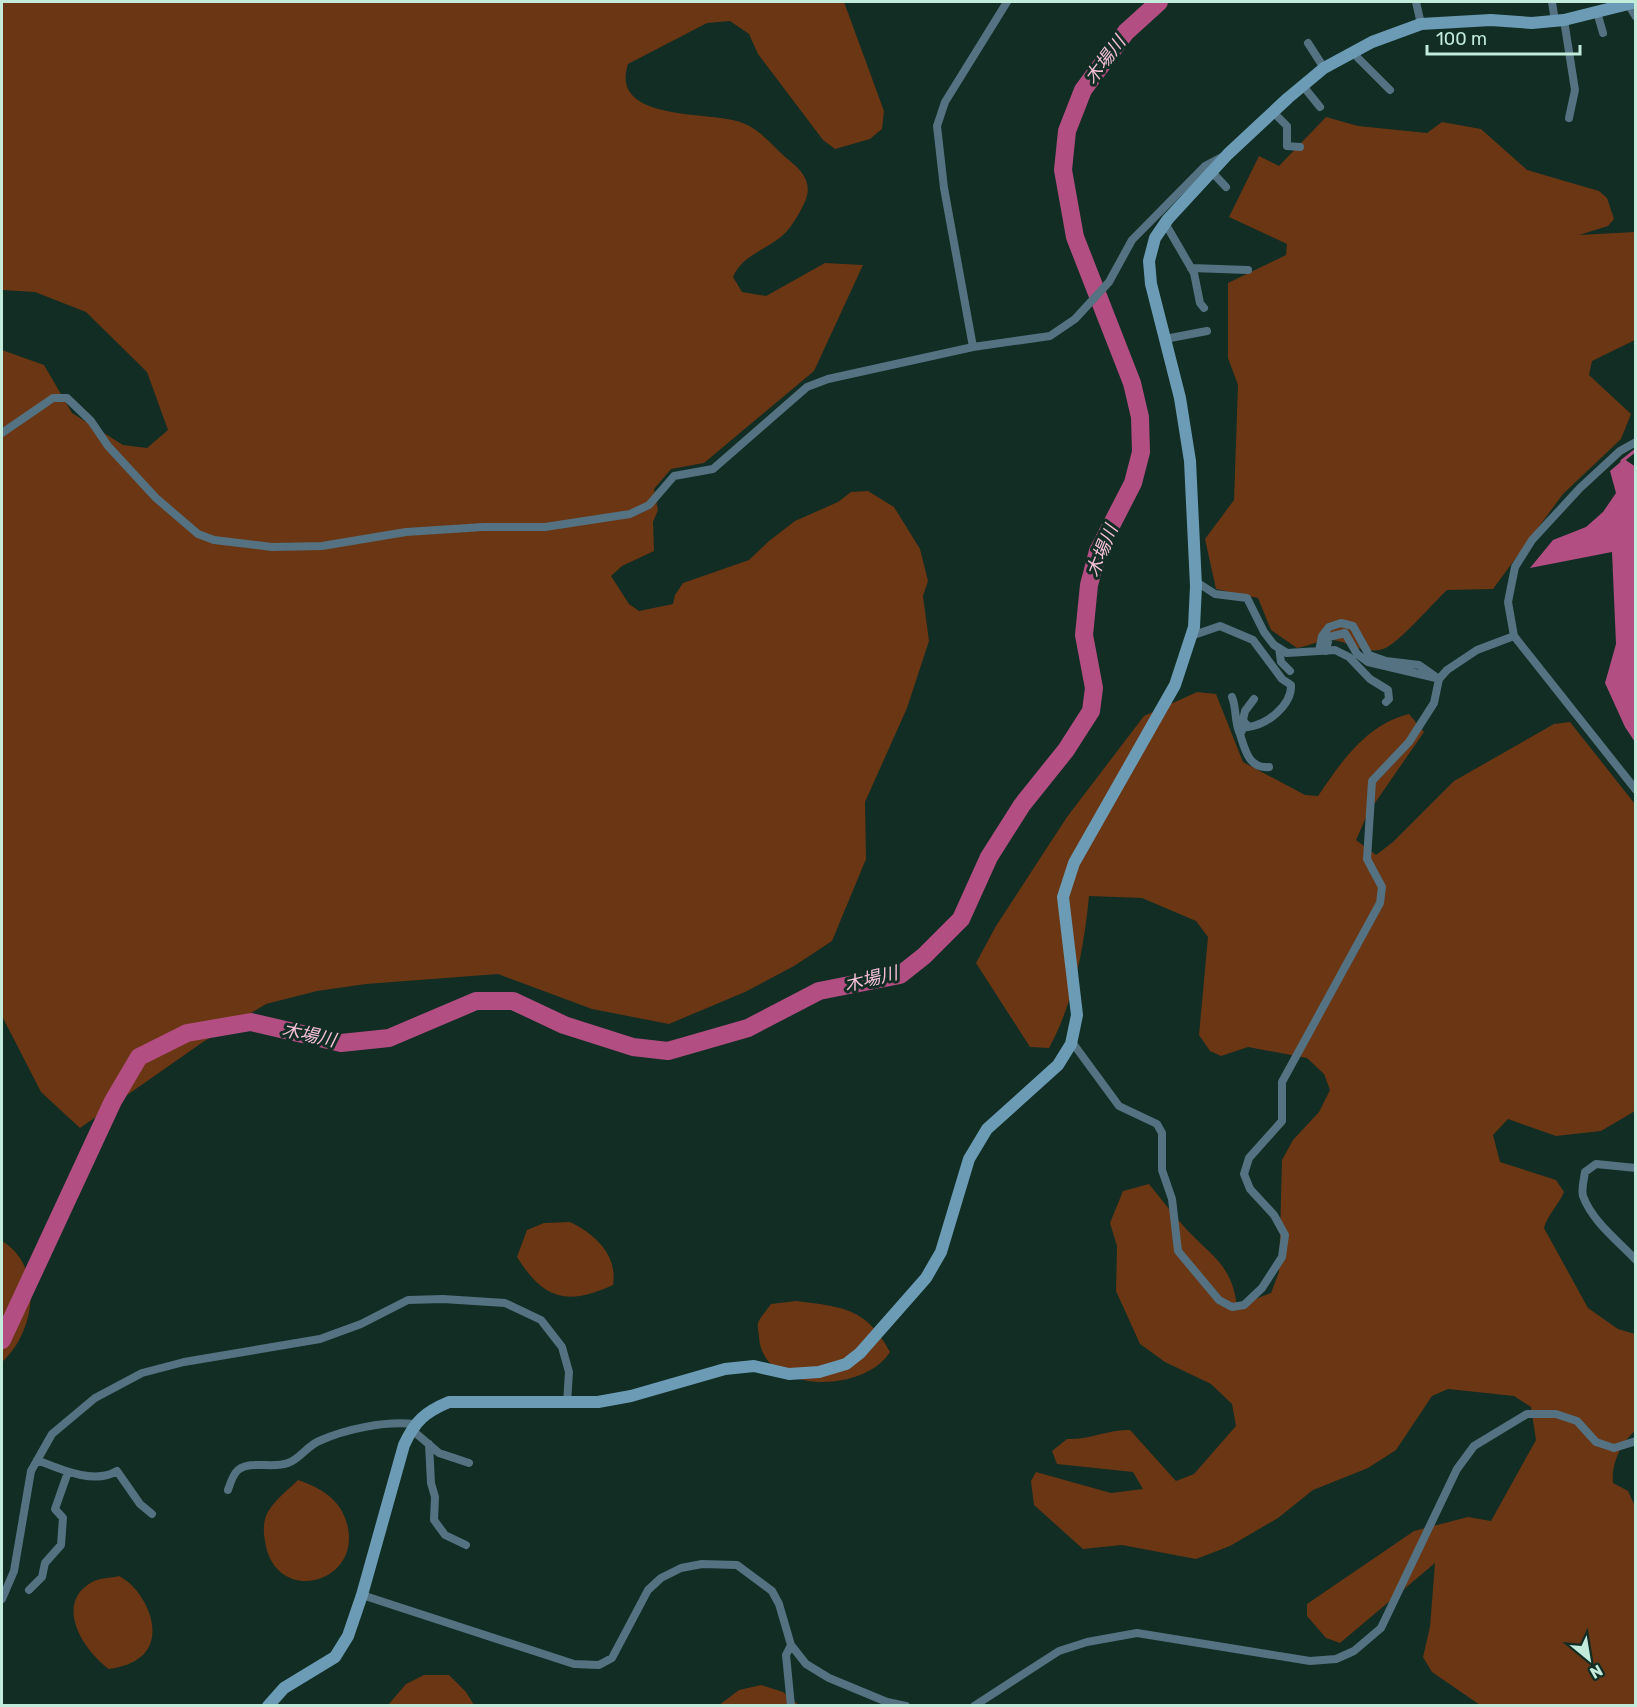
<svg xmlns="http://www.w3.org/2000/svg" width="1637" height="1707" font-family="Rubik,'Noto Sans JP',sans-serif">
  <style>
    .green { fill: #6a3613 }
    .water { fill: #b24e81 }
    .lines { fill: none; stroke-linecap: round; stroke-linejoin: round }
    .stream { stroke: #b24e81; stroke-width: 3 }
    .river { stroke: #b24e81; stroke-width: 18 }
    .street { stroke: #547281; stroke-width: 8 }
    .secondary { stroke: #6c9cb5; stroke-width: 12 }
    .labels { text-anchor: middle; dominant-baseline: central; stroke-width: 6; stroke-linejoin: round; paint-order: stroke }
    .water-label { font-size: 18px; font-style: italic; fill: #f8c1d9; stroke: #112d24 }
  </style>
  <rect width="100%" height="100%" fill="#112d24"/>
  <path class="green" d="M 2,2 L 844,2 L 884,111 L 882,129 L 870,139 L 835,149 L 823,140 L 758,54 L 749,34 L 730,21 L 707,23 L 628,64 C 609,122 708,111 740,122 C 761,129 773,147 790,161 C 802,171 812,182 806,199 C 802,209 794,223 787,231 C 771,249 743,253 733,277 L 742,292 L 766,296 L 825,263 L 863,265 L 814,371 L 704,463 L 671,469 L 654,489 L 658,510 L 653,522 L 654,551 L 622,566 L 611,576 L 629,604 L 639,611 L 673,604 L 675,595 L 683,583 L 749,560 L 769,541 L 795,521 L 838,502 L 851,492 L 868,491 L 894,507 L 920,549 L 928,581 L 923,596 L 929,641 L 907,708 L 865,802 L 866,859 L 832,941 L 794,966 L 745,992 L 669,1024 L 592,1009 L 498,974 L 366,984 L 317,991 L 266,1004 L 203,1042 L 80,1128 L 41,1092 L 2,1016 L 2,350 L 44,365 L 72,413 L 123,445 L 147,448 L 168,430 L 147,372 L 86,312 L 35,292 L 2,290 Z
    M 1326,117 L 1358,126 L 1427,133 L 1442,122 L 1481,129 L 1527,170 L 1599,191 L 1607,198 L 1614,219 L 1608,226 L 1579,235 L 1635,232 L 1635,340 L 1592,361 L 1589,375 L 1631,414 L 1621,439 L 1563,494 L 1493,589 L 1447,590 C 1434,602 1396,646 1383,649 C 1363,655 1350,642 1333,640 C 1323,639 1308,646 1297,648 L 1271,630 L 1258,598 L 1216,589 L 1205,539 L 1234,500 L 1238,385 L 1228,358 L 1228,283 L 1286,255 L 1287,244 L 1229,217 L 1259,156 L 1279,166 Z
    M 1197,692 L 1216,694 L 1243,762 L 1305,795 L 1318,796 C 1341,762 1367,724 1409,714 L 1424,732 L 1368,813 L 1356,840 L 1376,855 L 1393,842 L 1454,781 L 1554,724 L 1570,722 L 1635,804 L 1635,1111 L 1601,1131 L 1556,1136 L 1508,1119 L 1493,1135 L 1500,1162 L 1556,1180 L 1564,1192 C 1558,1206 1548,1214 1544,1228 L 1588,1308 L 1618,1329 L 1635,1334 L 1635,1431 C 1621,1442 1611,1465 1613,1483 L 1628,1491 L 1635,1506 L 1635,1705 L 1480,1705 L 1432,1672 L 1423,1657 L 1430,1627 L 1435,1563 L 1340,1643 L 1326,1638 L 1307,1616 L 1307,1604 L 1414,1531 L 1468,1517 L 1491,1521 L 1536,1440 L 1531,1407 L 1514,1396 L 1448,1389 L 1432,1396 L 1396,1450 L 1368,1468 L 1313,1490 L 1278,1518 L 1230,1546 L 1196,1559 L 1122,1545 L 1083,1549 L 1034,1505 L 1031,1481 L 1036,1472 L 1111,1493 L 1143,1489 L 1133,1472 L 1057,1464 L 1052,1451 L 1067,1439 C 1090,1440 1108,1429 1130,1430 L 1176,1481 L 1194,1474 L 1236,1426 L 1232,1404 L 1211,1384 L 1165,1362 L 1140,1344 L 1116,1291 L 1117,1246 L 1110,1223 L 1123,1191 L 1149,1184 C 1162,1200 1174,1216 1188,1231 C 1213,1257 1232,1266 1237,1306 L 1271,1293 L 1279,1272 L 1282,1160 L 1293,1140 L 1319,1112 L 1330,1090 L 1324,1074 L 1307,1058 L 1248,1047 L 1221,1056 L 1210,1051 L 1199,1035 L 1208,937 L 1196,921 L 1142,898 L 1089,896 C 1084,948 1074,1002 1049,1048 L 1030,1047 L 976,963 L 996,926 L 1067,817 L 1144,716 Z
    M 570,1222 C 595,1234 618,1255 613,1285 C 567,1306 544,1300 517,1257 L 527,1230 L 544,1223 Z
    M 2,1241 C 45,1267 35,1333 2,1362 Z
    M 796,1301 C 842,1307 866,1307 890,1352 C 863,1395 762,1393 759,1337 C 759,1333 757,1327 758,1323 C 760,1317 768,1309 771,1304 Z
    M 298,1480 C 322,1488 343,1501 348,1528 C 359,1586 274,1605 265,1541 C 263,1531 263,1519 269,1510 C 276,1499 289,1489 298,1480 Z
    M 119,1576 C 143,1588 166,1632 143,1655 C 133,1664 122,1667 109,1669 C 84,1651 53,1604 92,1582 C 99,1578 111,1578 119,1576 Z
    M 424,1675 L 449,1675 L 466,1692 L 474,1705 L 388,1705 L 406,1684 Z
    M 761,1685 L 783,1692 L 800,1706 L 718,1706 L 739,1690 Z"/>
  <path class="water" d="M 1624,459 L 1636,467 L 1635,742 L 1625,727 L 1605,683 L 1616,644 L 1612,552 L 1530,568 L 1553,540 L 1586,527 L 1603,512 L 1616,493 L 1610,471 Z"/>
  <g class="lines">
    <path class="stream" d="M 1622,461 L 1636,450"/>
    <path class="river" d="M 2,1340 L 113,1101 L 139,1057 L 187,1033 L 251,1022 L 341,1043 L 389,1038 L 476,1001 L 513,1001 L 564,1025 L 633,1047 L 668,1051 L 748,1028 L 819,991 L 900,975 L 924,956 L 961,919 L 989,857 L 1022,805 L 1066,750 L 1091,711 L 1094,688 L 1084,635 L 1089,585 L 1098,551 L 1133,483 L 1141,452 L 1140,417 L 1132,383 L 1075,237 L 1063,170 L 1067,131 L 1083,90 L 1126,32 L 1159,2"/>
    <path class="street" d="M 1416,2 L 1421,24
      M 1552,2 L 1555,21
      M 1628,4 L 1636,17
      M 1597,12 L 1603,33
      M 1564,20 L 1575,90 L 1569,118
      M 1308,43 L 1324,68
      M 1353,53 L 1390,90
      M 1303,86 L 1320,107
      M 1273,112 L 1287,126 L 1287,146 L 1300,147
      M 1211,171 L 1226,187
      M 1165,223 L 1194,273 L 1200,303 L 1204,308
      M 1191,268 L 1248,270
      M 1165,339 L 1207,331
      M 973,347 L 944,188 L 937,126 L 945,102 L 1007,2
      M 2,433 L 53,398 L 67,398 L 91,421 L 108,446 L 156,498 L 198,534 L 214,540 L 272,547 L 322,546 L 406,532 L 483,527 L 545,527 L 630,514 L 649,505 L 674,476 L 713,469 L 807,387 L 828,379 L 973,347 L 1050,336 L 1075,319 L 1109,282 L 1132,240 L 1205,166 L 1222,157
      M 1636,442 L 1620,451 L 1580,488 L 1532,540 L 1515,567 L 1508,602 L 1514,636 L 1636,790
      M 1195,581 L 1215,594 L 1247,598 L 1264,632 L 1274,645 L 1287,653 L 1335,650 L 1349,657 L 1370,679 L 1388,690 L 1389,699 L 1386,702
      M 1191,636 L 1220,626 L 1253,640 L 1282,679 L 1291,685 C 1292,705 1267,725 1248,727 L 1243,720 L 1245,711 L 1254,699
      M 1279,648 L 1281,662 L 1290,671
      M 1319,651 L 1322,636 L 1329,627 L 1341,623 L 1353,626 L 1369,655 L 1386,661 L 1419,665 L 1439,679
      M 1326,651 L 1329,637 L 1345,633 L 1357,654 L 1368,662 L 1436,678
      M 1232,697 C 1237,709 1234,722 1240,734
      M 1246,724 L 1240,734 C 1245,750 1249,769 1269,767
      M 1072,1042 L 1119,1106 L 1157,1124 L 1162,1133 L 1162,1170 L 1172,1199 L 1178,1251 L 1219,1300 L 1232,1307 L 1244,1305 L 1262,1288 L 1282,1257 L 1285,1235 L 1274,1215 L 1250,1189 L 1244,1174 L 1249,1158 L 1282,1121 L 1282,1082 L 1380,903 L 1382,887 L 1367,859 L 1372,781 L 1409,742 L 1434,703 L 1439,679 L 1447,670 L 1477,650 L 1514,636
      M 1636,1168 L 1596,1164 L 1585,1172 C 1584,1180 1581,1189 1583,1196 C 1592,1221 1618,1241 1636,1260
      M 411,1429 L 439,1453 L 469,1463
      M 429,1444 L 431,1483 L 435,1497 L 434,1520 L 445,1535 L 466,1545
      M 37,1460 C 60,1469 94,1485 117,1471 L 140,1504 L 152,1514
      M 228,1490 C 230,1484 233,1474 238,1470 C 251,1460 273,1469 288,1463 C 300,1459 307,1446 319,1441 C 346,1429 384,1421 414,1424
      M 29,1590 L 42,1577 L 45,1563 L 61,1545 L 63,1518 L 55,1509 L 68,1472
      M 362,1595 L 574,1664 L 599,1665 L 612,1658 L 648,1590 L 661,1578 L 681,1568 L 702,1564 L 737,1565 L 772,1591 L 779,1604 L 791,1645 L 806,1664 L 829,1678 L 887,1702 L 906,1706
      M 2,1599 L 14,1571 L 31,1471 L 52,1434 L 95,1398 L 142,1373 L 184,1362 L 320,1339 L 361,1324 L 408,1300 L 443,1299 L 505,1303 L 541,1320 L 562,1347 L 569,1372 L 567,1403
      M 791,1645 L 786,1655 L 791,1706
      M 974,1706 L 1059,1651 L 1087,1642 L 1137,1633 L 1310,1661 L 1336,1659 L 1354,1651 L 1381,1628 L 1457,1469 L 1474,1446 L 1527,1414 L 1556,1414 L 1577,1421 L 1596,1442 L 1614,1448 L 1636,1441"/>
    <path class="secondary" d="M 268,1706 L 284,1688 L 335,1657 L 348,1636 L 362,1595 L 404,1445 C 415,1421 425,1412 449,1402 L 598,1402 L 631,1396 L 725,1369 L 754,1366 L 789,1374 L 819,1372 L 846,1364 L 860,1353 L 926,1278 L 941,1252 L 969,1159 L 987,1129 L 1058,1065 L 1071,1044 L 1077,1015 L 1063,897 L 1074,863 L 1175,685 L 1194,627 L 1196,586 L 1190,461 L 1180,398 L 1151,284 L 1149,261 L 1155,238 L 1168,219 L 1228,154 L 1288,98 L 1324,68 L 1372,42 L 1421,24 L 1491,20 L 1532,23 L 1564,20 L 1636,2"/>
  </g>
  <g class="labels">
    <g class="water-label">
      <text transform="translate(1105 60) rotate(-53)">木場川</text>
      <text transform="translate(1102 551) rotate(-68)">木場川</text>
      <text transform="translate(871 979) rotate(-14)">木場川</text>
      <text transform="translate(309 1035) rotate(12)">木場川</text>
    </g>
  </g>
  <rect width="1637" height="1707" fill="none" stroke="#c2ebdc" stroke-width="6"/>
  <g transform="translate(1589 1659) rotate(150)" stroke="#112d24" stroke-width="4.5" paint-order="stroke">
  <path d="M0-4.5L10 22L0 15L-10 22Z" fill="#c2ebdc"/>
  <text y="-9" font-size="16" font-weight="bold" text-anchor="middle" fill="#c2ebdc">N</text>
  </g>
  <path d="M1427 45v9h153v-9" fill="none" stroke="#c2ebdc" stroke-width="3"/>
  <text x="1436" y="45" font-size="18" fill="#c2ebdc" stroke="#112d24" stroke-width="4.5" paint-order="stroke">100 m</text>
</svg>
